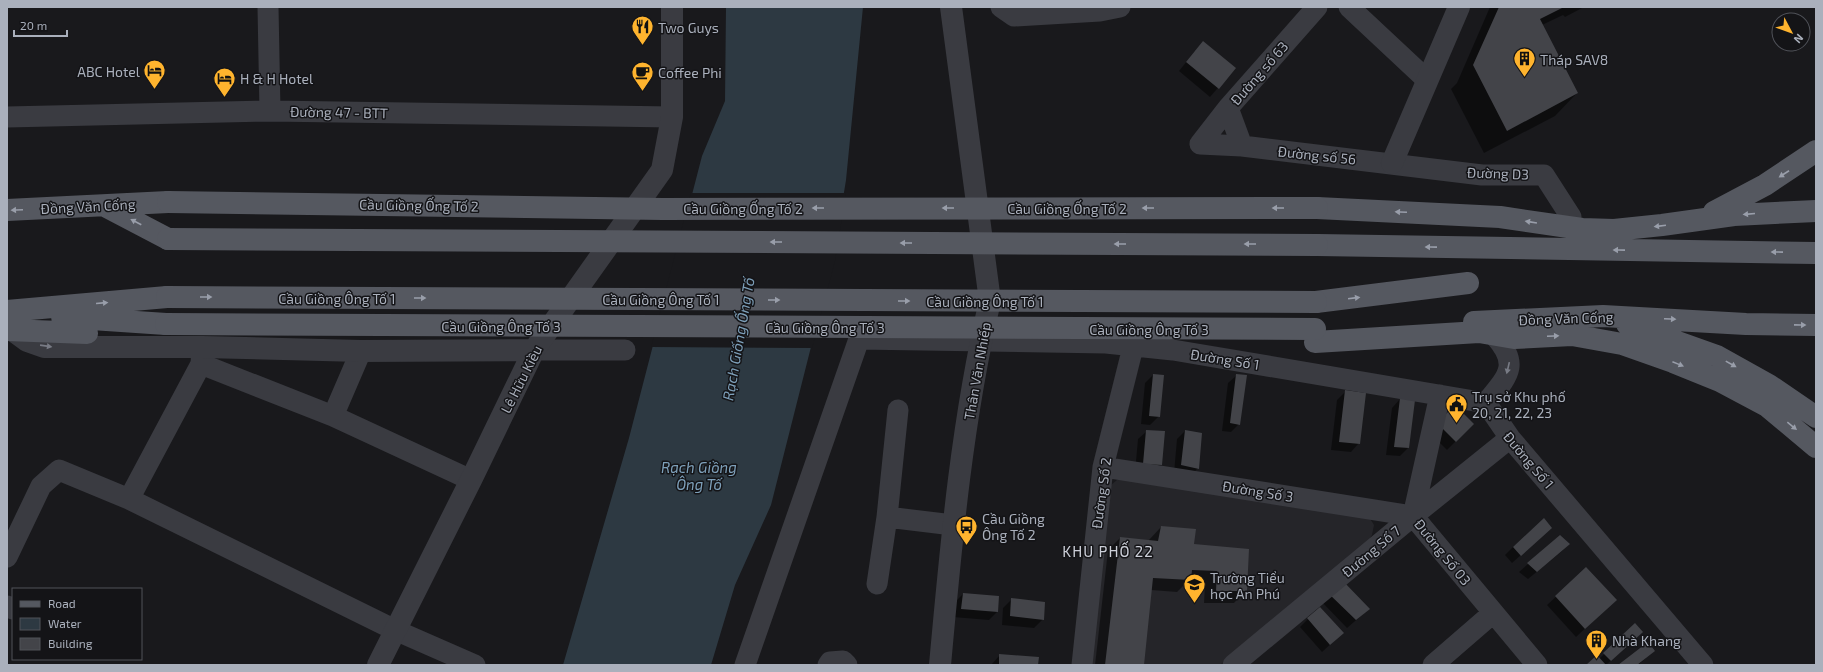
<svg xmlns="http://www.w3.org/2000/svg" width="1823" height="672" font-family="'Exo 2',sans-serif">
  <style>
    .built { fill: #252529 }
    .water { fill: #2d3942 }
    .pier { fill: #19191c }
    .shadow { fill: #0007 }
    .building { fill: #434449 }
    .lines { fill: none; stroke-linecap: round; stroke-linejoin: round }
    .minor { stroke: #3a3b41; stroke-width: 21 }
    .tertiary { stroke: #3a3b41; stroke-width: 22 }
    .primary { stroke: #555860; stroke-width: 22 }
    .primary-bridge { stroke: #555860; stroke-width: 22 }
    .oneway { fill: #999eaa }
    .oneway2 { fill: #787b85 }
    .labels { text-anchor: middle; dominant-baseline: central; stroke-width: 3; stroke-linejoin: round; paint-order: stroke }
    .poi-label { font-size: 14px; fill: #aab0bc; stroke: #141417; text-anchor: start }
    .street-label { font-size: 14px; fill: #aab0bc; stroke: #141417 }
    .water-label { font-size: 15px; font-style: italic; fill: #7ea0ba; stroke: #141417 }
    .neighbourhood-label { font-size: 15px; letter-spacing: 1px; fill: #cccfd8; stroke: #141417 }
  </style>
  <rect width="100%" height="100%" fill="#19191c"/>
  <path class="built" d="M 1124,479 L 1369,517 L 1374,525 L 1372,535 L 1366,545 L 1220,665 L 1089,665 L 1111,485 L 1117,480 Z"/>
  <path class="water" d="M 726,7 L 863,7 L 846,180 L 833,260 L 771,505 L 735,585 L 711,665 L 563,665 L 629,438 L 702,156 L 725,101 Z"/>
  <path class="pier" d="M 691,193 L 846,193 L 835,261 L 812,348 L 651,347 Z"/>
  <path class="shadow" d="M 1490,7 L 1584,7 L 1565,17 L 1563,15 L 1542,25 L 1577,93 L 1555,116 L 1484,153 L 1451,89 L 1457,83 Z
    M 1195,51 L 1235,68 L 1210,97 L 1179,71 Z
    M 1153,375 L 1159,416 L 1150,425 L 1141,424 L 1145,383 Z
    M 1237,375 L 1239,424 L 1231,432 L 1222,431 L 1228,383 Z
    M 1346,391 L 1359,443 L 1351,452 L 1331,450 L 1337,400 Z
    M 1400,399 L 1408,448 L 1400,456 L 1386,455 L 1392,408 Z
    M 1455,406 L 1473,424 L 1447,450 L 1429,432 Z
    M 1147,431 L 1164,432 L 1161,465 L 1152,473 L 1135,472 L 1138,439 Z
    M 1185,431 L 1198,468 L 1190,476 L 1174,473 L 1177,439 Z
    M 1161,527 L 1193,545 L 1246,590 L 1234,603 L 1204,603 L 1205,583 L 1186,583 L 1177,592 L 1151,590 L 1143,665 L 1095,665 L 1108,550 L 1120,538 L 1148,541 Z
    M 1542,536 L 1512,563 L 1505,555 L 1513,547 Z
    M 1560,536 L 1569,544 L 1561,552 L 1528,579 L 1519,572 Z
    M 1586,569 L 1607,608 L 1576,637 L 1547,605 Z
    M 1328,592 L 1369,609 L 1347,628 L 1320,600 Z
    M 963,594 L 997,612 L 989,620 L 953,617 L 955,602 Z
    M 1012,599 L 1043,619 L 1034,628 L 1002,625 L 1003,608 Z
    M 1308,619 L 1334,641 L 1322,652 L 1300,627 Z
    M 1635,625 L 1633,640 L 1606,665 L 1587,665 L 1599,659 Z
    M 1654,651 L 1638,665 L 1619,665 Z
    M 1000,655 L 1037,665 L 991,665 Z"/>
  <path class="building" d="M 1499,7 L 1564,7 L 1540,19 L 1578,93 L 1507,131 L 1473,65 Z
    M 1203,41 L 1236,68 L 1219,89 L 1186,62 Z
    M 1153,374 L 1164,375 L 1160,417 L 1149,416 Z
    M 1236,374 L 1247,375 L 1240,425 L 1230,423 Z
    M 1345,390 L 1366,393 L 1360,444 L 1339,442 Z
    M 1400,398 L 1415,400 L 1409,448 L 1394,447 Z
    M 1455,405 L 1474,424 L 1456,442 L 1437,423 Z
    M 1146,430 L 1165,431 L 1162,465 L 1143,464 Z
    M 1185,430 L 1202,433 L 1199,469 L 1181,465 Z
    M 1544,518 L 1552,528 L 1521,556 L 1513,547 Z
    M 1161,526 L 1196,529 L 1194,544 L 1249,549 L 1247,591 L 1216,591 L 1217,571 L 1192,570 L 1191,580 L 1153,578 L 1144,665 L 1105,665 L 1120,537 L 1158,541 Z
    M 1560,535 L 1570,544 L 1537,572 L 1527,563 Z
    M 1586,567 L 1617,600 L 1585,629 L 1555,596 Z
    M 1342,580 L 1370,609 L 1356,620 L 1327,592 Z
    M 963,593 L 999,596 L 998,612 L 961,609 Z
    M 1011,598 L 1045,602 L 1044,620 L 1010,616 Z
    M 1320,607 L 1344,633 L 1330,645 L 1307,618 Z
    M 1635,623 L 1643,632 L 1611,661 L 1603,653 Z
    M 1648,642 L 1655,651 L 1637,665 L 1618,665 Z
    M 999,654 L 1039,657 L 1038,665 L 999,665 Z
    M 1597,655 L 1606,665 L 1586,665 Z"/>
  <g class="lines">
    <path class="minor" d="M 268,7 L 270,111
      M 1001,7 L 1014,16 L 1100,11 L 1120,7
      M 1349,7 L 1427,80
      M 7,117 L 270,111 L 672,117
      M 1200,144 L 1242,146 L 1482,175 L 1544,175 L 1571,217 L 1568,227
      M 1200,144 L 1228,108
      M 1242,146 L 1228,108 L 1317,7
      M 534,350 L 625,350
      M 361,351 L 333,416 L 471,480
      M 201,364 L 333,416
      M 1440,395 L 1413,516 L 1537,665
      M 1486,403 C 1508,376 1521,365 1494,335
      M 1103,467 L 1413,516
      M 129,499 L 201,364 L 202,347
      M 887,517 L 953,525
      M 7,557 L 41,486 L 59,470 L 129,499 L 395,630 L 475,665
      M 877,584 L 887,517 L 898,410
      M 7,606 L 13,609
      M 745,665 L 859,339 L 1106,343 L 1173,350 L 1486,403 L 1510,438 L 1703,665
      M 828,665 L 830,662 L 843,661 L 847,665
      M 1082,665 L 1103,467 L 1133,347
      M 1233,665 L 1413,516 L 1510,438
      M 1433,665 L 1493,613"/>
    <path class="tertiary" d="M 1392,163 L 1459,7
      M 12,330 L 27,341 L 44,347 L 202,347 L 361,351 L 534,350
      M 378,665 L 471,480 L 534,350 L 662,170 L 672,117 L 672,7
      M 940,665 C 951,544 962,420 990,301 L 951,7"/>
    <path class="primary" d="M 105,206 L 168,239
      M 1317,208 L 1500,217 L 1582,229 L 1614,230 L 1662,225 L 1734,215 L 1816,211
      M 7,210 L 168,202
      M 1714,212 L 1765,185 L 1816,151
      M 1317,245 L 1816,253
      M 1316,302 L 1468,283
      M 7,311 L 167,297
      M 62,317 L 166,324
      M 1474,322 L 1603,316 L 1746,324 L 1816,325
      M 1627,324 L 1717,356 L 1769,385 L 1816,417
      M 7,330 L 87,333
      M 1315,342 L 1479,332 L 1514,338 L 1572,335 L 1622,344 L 1673,362 L 1720,381 L 1767,406 L 1816,447"/>
    <path class="primary-bridge" d="M 168,202 L 663,209 L 1317,208
      M 168,239 L 1317,245
      M 167,297 L 1316,302
      M 166,324 L 1315,329"/>
  </g>
  <defs><path id="oneway-solid" d="M-6-.8H1V-3.2L6.5 0L1 3.2V.8H-6Z"/></defs>
  <g class="oneway">
    <use href="#oneway-solid" transform="translate(1784 174) rotate(147)"/>
    <use href="#oneway-solid" transform="translate(818 208) rotate(180)"/>
    <use href="#oneway-solid" transform="translate(948 208) rotate(180)"/>
    <use href="#oneway-solid" transform="translate(1148 208) rotate(180)"/>
    <use href="#oneway-solid" transform="translate(1278 208) rotate(180)"/>
    <use href="#oneway-solid" transform="translate(17 210) rotate(177)"/>
    <use href="#oneway-solid" transform="translate(1401 212) rotate(-177)"/>
    <use href="#oneway-solid" transform="translate(1749 214) rotate(175)"/>
    <use href="#oneway-solid" transform="translate(136 222) rotate(-152)"/>
    <use href="#oneway-solid" transform="translate(1531 222) rotate(-171)"/>
    <use href="#oneway-solid" transform="translate(1660 226) rotate(173)"/>
    <use href="#oneway-solid" transform="translate(776 242) rotate(-180)"/>
    <use href="#oneway-solid" transform="translate(906 243) rotate(-180)"/>
    <use href="#oneway-solid" transform="translate(1120 244) rotate(-180)"/>
    <use href="#oneway-solid" transform="translate(1250 244) rotate(-180)"/>
    <use href="#oneway-solid" transform="translate(1431 247) rotate(-179)"/>
    <use href="#oneway-solid" transform="translate(1619 250) rotate(-179)"/>
    <use href="#oneway-solid" transform="translate(1777 252) rotate(-179)"/>
    <use href="#oneway-solid" transform="translate(206 297)"/>
    <use href="#oneway-solid" transform="translate(420 298)"/>
    <use href="#oneway-solid" transform="translate(1354 298) rotate(-7)"/>
    <use href="#oneway-solid" transform="translate(774 300)"/>
    <use href="#oneway-solid" transform="translate(904 301)"/>
    <use href="#oneway-solid" transform="translate(102 303) rotate(-5)"/>
    <use href="#oneway-solid" transform="translate(1670 319) rotate(3)"/>
    <use href="#oneway-solid" transform="translate(1800 325) rotate(1)"/>
    <use href="#oneway-solid" transform="translate(1553 336) rotate(-2)"/>
    <use href="#oneway-solid" transform="translate(1678 364) rotate(22)"/>
    <use href="#oneway-solid" transform="translate(1731 364) rotate(29)"/>
    <use href="#oneway-solid" transform="translate(1792 426) rotate(39)"/>
  </g>
  <g class="oneway2">
    <use href="#oneway-solid" transform="translate(46 346) rotate(8)"/>
    <use href="#oneway-solid" transform="translate(1508 368) rotate(103)"/>
  </g>
  <defs>
    <symbol id="restaurant-pin" viewBox="-11 -11 22 30"><path d="M0 17L-7.5 6A9.5 9.5 0 1 1 7.5 6Z" fill="#ffb42e" stroke="#141417"/><path d="M-5-6h1v4h1v-4h1v4h1v-4h1v5L-1.5 .5V6h-2V.5L-5-1ZM5-6V6H3V1.5H1.5Q1.5-4 5-6Z" fill="#111"/></symbol>
    <symbol id="building-pin" viewBox="-11 -11 22 30"><path d="M0 17L-7.5 6A9.5 9.5 0 1 1 7.5 6Z" fill="#ffb42e" stroke="#141417"/><path d="M-4-6H4V6H1V3H-1V6H-4ZM-2.5-4.3h1.7v1.8h-1.7ZM.8-4.3h1.7v1.8H.8ZM-2.5-1h1.7V.8h-1.7ZM.8-1h1.7V.8H.8Z" fill="#111"/></symbol>
    <symbol id="hotel-pin" viewBox="-11 -11 22 30"><path d="M0 17L-7.5 6A9.5 9.5 0 1 1 7.5 6Z" fill="#ffb42e" stroke="#141417"/><path d="M-6-4.5h1.5V1H6V5H4.5V3h-9V5H-6ZM-4 0a1.8 1.8 0 1 1 3.6 0ZM.5 0V-2.5h3Q6-2.5 6 0Z" fill="#111"/></symbol>
    <symbol id="cafe-pin" viewBox="-11 -11 22 30"><path d="M0 17L-7.5 6A9.5 9.5 0 1 1 7.5 6Z" fill="#ffb42e" stroke="#141417"/><path d="M-5.5-4.5H6V0H3Q3 3.5 0 3.5H-2.5Q-5.5 3.5-5.5 0ZM3-3.2v2h1.7v-2ZM-6 4.5H4V6H-6Z" fill="#111"/></symbol>
    <symbol id="civic-pin" viewBox="-11 -11 22 30"><path d="M0 17L-7.5 6A9.5 9.5 0 1 1 7.5 6Z" fill="#ffb42e" stroke="#141417"/><path d="M-.6-6.5H3V-4.5H.6V-3L4-1V1h2V6H-6V1h2V-1L-.6-3ZM-1.2 2.5V6h2.4V2.5Z" fill="#111"/></symbol>
    <symbol id="bus-pin" viewBox="-11 -11 22 30"><path d="M0 17L-7.5 6A9.5 9.5 0 1 1 7.5 6Z" fill="#ffb42e" stroke="#141417"/><path d="M-5-6H5V4H4V6H2V4H-2V6H-4V4H-5ZM-3.5-4V0h7V-4ZM-3.5 1.2v1.5H-2V1.2ZM2 1.2v1.5H3.5V1.2Z" fill="#111"/></symbol>
    <symbol id="school-pin" viewBox="-11 -11 22 30"><path d="M0 17L-7.5 6A9.5 9.5 0 1 1 7.5 6Z" fill="#ffb42e" stroke="#141417"/><path d="M0-5L7-2L0 1L-7-2ZM-4 1L0 2.5L4 1V4Q0 6-4 4Z" fill="#111"/></symbol>
  </defs>
  <g fill-rule="evenodd">
    <use href="#restaurant-pin" x="630" y="14" width="25" height="34"/>
    <use href="#building-pin" x="1512" y="46" width="25" height="34"/>
    <use href="#hotel-pin" x="142" y="58" width="25" height="34"/>
    <use href="#cafe-pin" x="630" y="60" width="25" height="34"/>
    <use href="#hotel-pin" x="212" y="66" width="25" height="34"/>
    <use href="#civic-pin" x="1444" y="392" width="25" height="34"/>
    <use href="#bus-pin" x="954" y="514" width="25" height="34"/>
    <use href="#school-pin" x="1182" y="572" width="25" height="34"/>
    <use href="#building-pin" x="1584" y="628" width="25" height="34"/>
  </g>
  <g class="labels">
    <g class="poi-label">
      <text x="658" y="27">Two Guys</text>
      <text x="1540" y="59">Tháp SAV8</text>
      <text x="140" y="71" text-anchor="end">ABC Hotel</text>
      <text x="658" y="72">Coffee Phi</text>
      <text x="240" y="78">H &amp; H Hotel</text>
      <text x="1472" y="396">Trụ sở Khu phố<tspan x="1472" dy="16">20, 21, 22, 23</tspan></text>
      <text x="982" y="518">Cầu Giồng<tspan x="982" dy="16">Ông Tố 2</tspan></text>
      <text x="1210" y="577">Trường Tiểu<tspan x="1210" dy="16">học An Phú</tspan></text>
      <text x="1612" y="640">Nhà Khang</text>
    </g>
    <g class="street-label">
      <text transform="translate(1259 73) rotate(-49)">Đường số 63</text>
      <text transform="translate(339 112) rotate(1)">Đường 47 - BTT</text>
      <text transform="translate(1317 155) rotate(6)">Đường số 56</text>
      <text transform="translate(1498 173) rotate(2)">Đường D3</text>
      <text transform="translate(419 205) rotate(1)">Cầu Giồng Ống Tố 2</text>
      <text transform="translate(88 206) rotate(-3)">Đồng Văn Cống</text>
      <text x="743" y="208">Cầu Giồng Ống Tố 2</text>
      <text x="1067" y="208">Cầu Giồng Ống Tố 2</text>
      <text x="337" y="298">Cầu Giồng Ông Tố 1</text>
      <text x="661" y="299">Cầu Giồng Ông Tố 1</text>
      <text x="985" y="301">Cầu Giồng Ông Tố 1</text>
      <text transform="translate(1566 318) rotate(-2)">Đồng Văn Cống</text>
      <text x="501" y="326">Cầu Giồng Ông Tố 3</text>
      <text x="825" y="327">Cầu Giồng Ông Tố 3</text>
      <text x="1149" y="329">Cầu Giồng Ông Tố 3</text>
      <text transform="translate(1225 359) rotate(9)">Đường Số 1</text>
      <text transform="translate(977 371) rotate(-80)">Thân Văn Nhiếp</text>
      <text transform="translate(521 379) rotate(-63)">Lê Hữu Kiều</text>
      <text transform="translate(1529 460) rotate(50)">Đường Số 1</text>
      <text transform="translate(1258 491) rotate(9)">Đường Số 3</text>
      <text transform="translate(1101 493) rotate(-82)">Đường Số 2</text>
      <text transform="translate(1371 551) rotate(-40)">Đường Số 7</text>
      <text transform="translate(1443 552) rotate(51)">Đường Số 03</text>
    </g>
    <g class="water-label">
      <text transform="translate(738 339) rotate(-80)">Rạch Giống Ống Tố</text>
      <text x="699" y="467">Rạch Giồng<tspan x="699" dy="17">Ông Tố</tspan></text>
    </g>
    <g class="neighbourhood-label">
      <text x="1108" y="551">KHU PHỐ 22</text>
    </g>
  </g>
  <rect width="1823" height="672" fill="none" stroke="#aab0bc" stroke-width="16"/>
  <rect x="12" y="588" width="130" height="72" fill="#141417" stroke="#505259"/>
  <rect x="20" y="601" width="20" height="6" fill="#555860" stroke="#505259"/>
  <text x="48" y="608" font-size="12" fill="#aab0bc">Road</text>
  <rect x="20" y="618" width="20" height="12" fill="#2d3942" stroke="#505259"/>
  <text x="48" y="628" font-size="12" fill="#aab0bc">Water</text>
  <rect x="20" y="638" width="20" height="12" fill="#434449" stroke="#505259"/>
  <text x="48" y="648" font-size="12" fill="#aab0bc">Building</text>
  <g transform="translate(1791 32) rotate(131)"><circle r="19" fill="#141417" stroke="#505259"/>
  <path d="M0-3L7 15L0 10L-7 15Z" fill="#ffb42e"/>
  <text y="-6" font-size="11" font-weight="bold" text-anchor="middle" fill="#aab0bc">N</text>
  </g>
  <path d="M14 30v6h53v-6" fill="none" stroke="#aab0bc" stroke-width="2"/>
  <text x="20" y="30" font-size="12" fill="#aab0bc" stroke="#141417" stroke-width="3" paint-order="stroke">20 m</text>
</svg>
